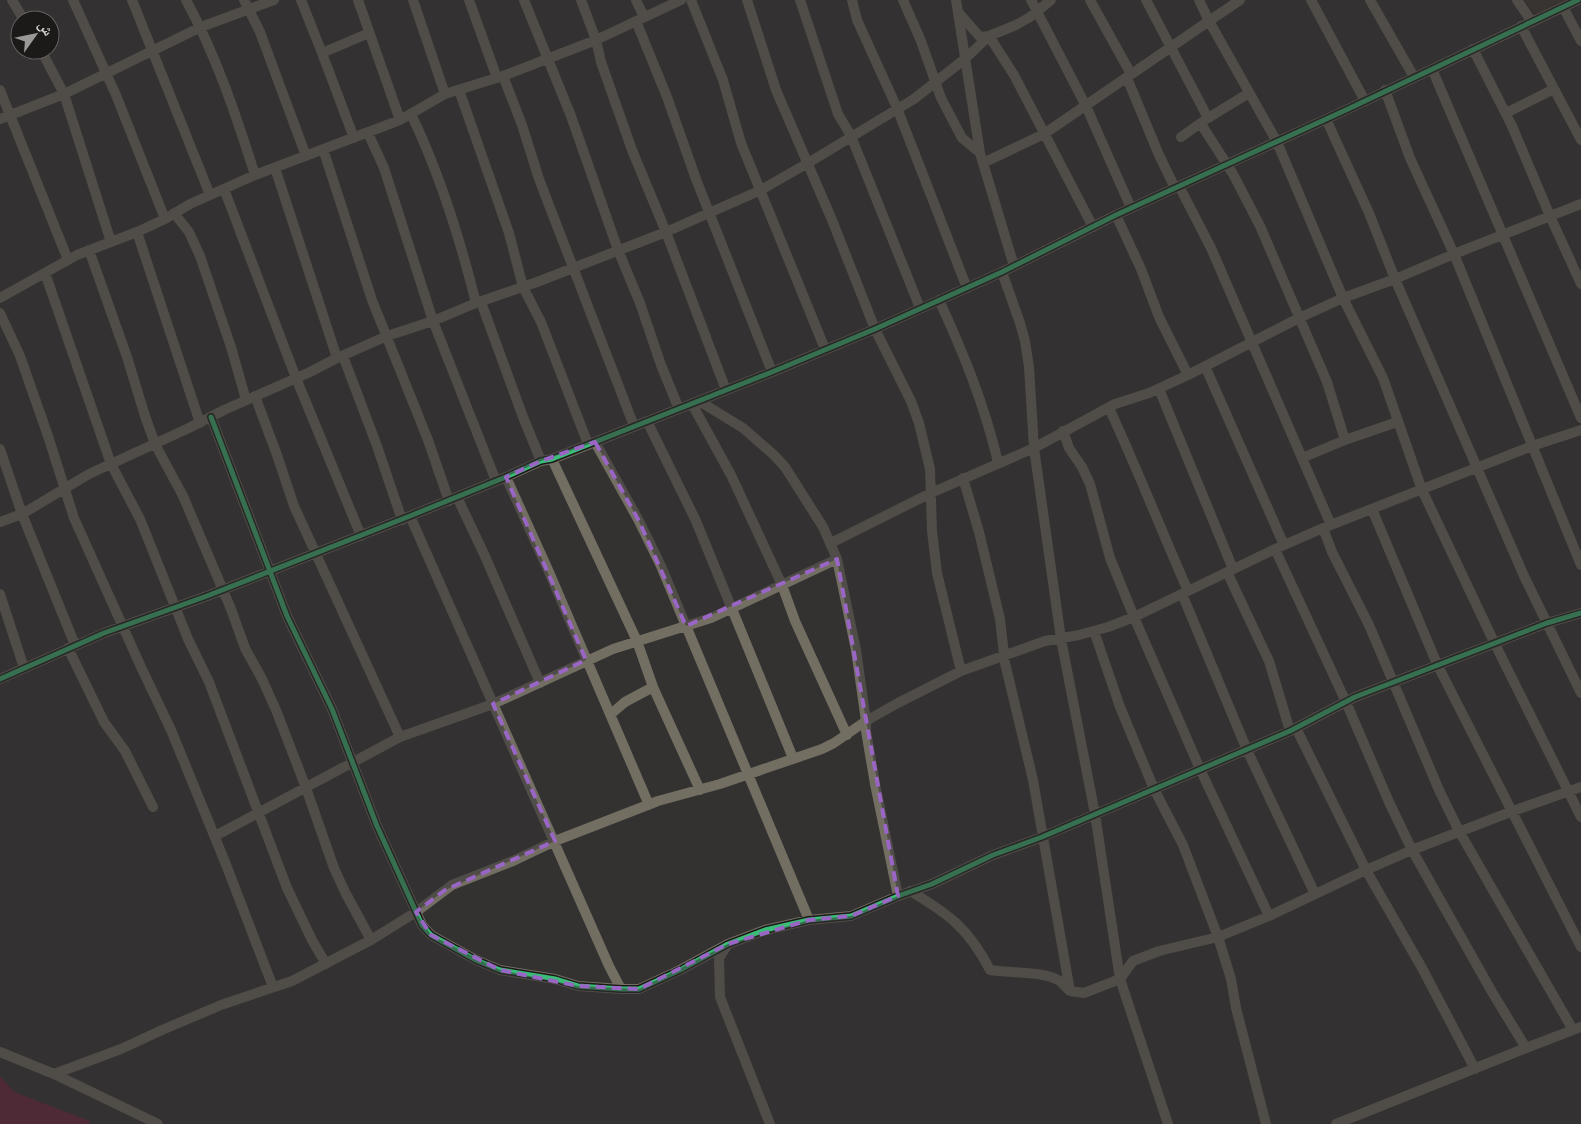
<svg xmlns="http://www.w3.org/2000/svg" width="1581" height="1124" font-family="'Exo 2','Noto Naskh Arabic',sans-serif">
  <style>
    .built { fill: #3f3833 }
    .green { fill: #6e223a }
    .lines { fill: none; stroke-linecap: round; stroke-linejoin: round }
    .street { stroke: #736e62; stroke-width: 10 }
    .cycleway-casing { stroke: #1b1a19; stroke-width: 8 }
    .cycleway { stroke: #3abd76; stroke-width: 5 }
    .marked { fill: none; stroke: #9a66c5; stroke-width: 4; stroke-dasharray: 10 6; stroke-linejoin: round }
  </style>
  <rect width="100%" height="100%" fill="#333231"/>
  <path class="built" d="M 1524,0 L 1565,0 L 1536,14 Z"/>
  <path class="green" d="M 0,1076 L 14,1092 L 90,1121 L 89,1124 L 0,1124 Z"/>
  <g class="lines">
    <path class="street" d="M 12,0 L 24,20
      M 73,0 L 116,95 L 165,219
      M 132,0 L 210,195
      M 186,0 C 216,55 236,115 255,175
      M 244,0 L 260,32 L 306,156
      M 301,0 L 322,53 L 354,138
      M 358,0 L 400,120
      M 413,0 L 445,94
      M 469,0 L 497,78
      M 524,0 L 571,116 L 618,250 L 640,303 L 661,365 L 679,409
      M 581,0 L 596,40 L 601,62 L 632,150 L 666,232 L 726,390
      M 636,0 L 644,17
      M 691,0 L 723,80 L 741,143 L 825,349
      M 747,0 L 776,90 L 832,220 L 875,329 L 911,401 L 919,423 L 930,469 L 932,531 L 937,573 L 961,671
      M 800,0 L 838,114 L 851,136 L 920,308
      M 852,0 L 857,20 L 897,108 L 967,288
      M 903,0 L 921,41 L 941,98 L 962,138 L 980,153
      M 956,0 L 980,153 L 1014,266
      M 1031,0 L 1086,106 L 1131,208
      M 1090,0 L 1131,74
      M 1146,0 L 1208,118 L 1249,93
      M 1240,0 L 1209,21 L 1277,142 L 1343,298 L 1383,378 L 1422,490 L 1494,642 L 1581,817
      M 1311,0 L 1365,101
      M 1370,0 L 1414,77
      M 1517,0 L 1532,22
      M 1563,7 L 1581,41
      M 958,12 L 980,37 L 989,36 L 1014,75 L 1093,227
      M 636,21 L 667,97 L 696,179 L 772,372
      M 1521,26 L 1581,140
      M 1473,49 L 1512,126 L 1550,216 L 1581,284
      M 41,50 L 64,94 L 111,242
      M 322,53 L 369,33
      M 1432,69 L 1581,418
      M 503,76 L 522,125 L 539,179 L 634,426
      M 1127,78 L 1159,155 L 1175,188
      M 0,90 L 68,260
      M 459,90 L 509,233 L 523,287 L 541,322 L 588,444
      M 1385,90 L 1410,158 L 1454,254 L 1581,565
      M 1506,113 L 1554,89
      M 411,114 C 440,174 460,239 476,303
      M 0,119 L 64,94 L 201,27 L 274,0
      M 1326,119 L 1369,213 L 1395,279 L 1524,576 L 1581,693
      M 1201,124 L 1233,174 L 1260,226 L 1327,382 L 1345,440
      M 368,133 L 384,168 L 433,321 L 496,481
      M 1181,137 L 1205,120
      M 323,149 L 372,300 L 428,440 L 449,501
      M 983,163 L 1044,134 L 1209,21 L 1199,0
      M 275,168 L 337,358
      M 1179,186 L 1211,248 L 1331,525
      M 224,189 L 296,378 L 361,536
      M 174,213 L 189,232 L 200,256 L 231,347 L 246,400
      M 1116,215 L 1141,269 L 1159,317 L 1188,375
      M 137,232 L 200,423
      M 89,250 L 127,357 L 145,416 L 155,444 L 183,496 L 231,609 L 245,648 L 262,679 L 276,710 L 306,788 L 334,868 L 345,892 L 371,940
      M 1002,272 L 1020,323 L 1025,341 L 1029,367 L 1034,448 L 1061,639 L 1095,814 L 1120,979 L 1168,1124
      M 45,273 L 111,464 L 140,519 L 188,639 L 209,682 L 287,888 L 312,940 L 326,964
      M 0,298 L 77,255 L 137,232 L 165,219 L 190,204 L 255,175 L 400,120 L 445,94 L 503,76 L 596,40 L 681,0
      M 939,300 C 964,354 984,404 998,462
      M 481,302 L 523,417 L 541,461
      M 0,313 L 20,356 L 48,436 L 74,518 L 141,667 L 171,730 L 225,862 L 273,987
      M 343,356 L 377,446 L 402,520
      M 1205,366 L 1284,545
      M 1159,389 L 1233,569
      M 255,396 L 277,455 L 294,506 L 400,737
      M 699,401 L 743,428 L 774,455 L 785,467 L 823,527 L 837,559 L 856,650 L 866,721 L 896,704 L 961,671 L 1045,641 L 1079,635 L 1108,627 L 1134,617 L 1275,549 L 1323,528 L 1532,446 L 1581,430
      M 692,404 L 731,475 L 782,585 L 795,621 L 847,735
      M 1109,408 C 1137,468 1161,530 1188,591
      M 211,417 L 287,616 L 332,709 L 377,826 L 422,925 L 431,935 L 476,960 L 500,970 L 555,979 L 578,986 L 621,989 L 639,989 L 680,970 L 728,944 L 765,930 L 809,920 L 851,916 L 898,896 L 932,884 L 993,855 L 1042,837 L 1290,731 L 1355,697 L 1547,623 L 1581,613
      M 647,421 L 696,521 L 793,758
      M 1063,431 L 1069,448 L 1082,467 L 1090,484 L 1110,558 L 1134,617 L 1200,769 L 1269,916
      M 595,442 L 639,521 L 661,566 L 809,920
      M 0,449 L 22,514 L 75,645
      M 1302,458 L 1345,440 L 1397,422
      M 552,459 L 637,641 L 653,687
      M 506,477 L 549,572 L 649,805
      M 963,478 L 979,532 L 1000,619 L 1005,663 L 1033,780 L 1070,991
      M 457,497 L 484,554 L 540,683
      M 1372,509 L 1437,664 L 1581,947
      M 410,516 L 609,966 L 621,989
      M 0,522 L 22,514 L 89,474 L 189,428 L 224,410 L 308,373 L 337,358 L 387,336 L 433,321 L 476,303 L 537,282 L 666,232 L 761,190 L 808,163 L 914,99 L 966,58 L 989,36 L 1016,25 L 1030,17 L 1051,0
      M 1323,528 L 1332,552 L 1369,625 L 1439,790 L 1459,831 L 1573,1030
      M 831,543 L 931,493 L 1034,448 L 1115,404 L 1149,393 L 1188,375 L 1299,318 L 1343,298 L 1395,279 L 1454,254 L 1581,204
      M 1275,549 L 1346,702 L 1389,802 L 1412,850 L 1492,992 L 1526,1048
      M 1227,572 L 1269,661 L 1290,731
      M 0,594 L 24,668
      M 1182,594 L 1247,750 L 1315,894
      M 1094,631 L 1120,707 L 1154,789 L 1183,845 L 1218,937 L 1231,979 L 1236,1008 L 1266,1124
      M 68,648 L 104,722 L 125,751 L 153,807
      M 0,679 L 104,633 L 207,596 L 410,516 L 506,477 L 541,461 L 552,459 L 772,372 L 875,329 L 1002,272 L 1116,215 L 1346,110 L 1578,0
      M 611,714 L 625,702 L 653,687 L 700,790
      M 866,721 L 866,731 L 875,784 L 898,896
      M 1296,728 L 1366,870 L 1422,968 L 1475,1069
      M 215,836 L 400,737 L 493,704 L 613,649 L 711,618 L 837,559
      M 910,891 C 949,914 969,929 990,970 C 1009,973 1042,971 1058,980 C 1062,982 1066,988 1070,991 L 1084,993 L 1120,979 L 1133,961 L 1159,951 L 1218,937 L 1269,916 L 1366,870 L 1412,850 L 1513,811 L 1581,787
      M 728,944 L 719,958 L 720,997 L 770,1124
      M 0,1052 L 54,1074 L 158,1124
      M 54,1074 L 121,1049 L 162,1030 L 221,1005 L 292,981 L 371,940 L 416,912 L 452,885 L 513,861 L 555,841 L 658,801 L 720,784 L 822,749 L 834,743 L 866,721
      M 1336,1124 L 1526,1048 L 1581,1027"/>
    <defs>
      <path id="cycleway" d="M 211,417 L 287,616 L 332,709 L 377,826 L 422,925 L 431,935 L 476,960 L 500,970 L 555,979 L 578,986 L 621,989 L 639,989 L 680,970 L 728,944 L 765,930 L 809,920 L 851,916 L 898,896 L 932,884 L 993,855 L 1042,837 L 1290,731 L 1355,697 L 1547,623 L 1581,613
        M 0,679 L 104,633 L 207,596 L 410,516 L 506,477 L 541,461 L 552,459 L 772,372 L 875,329 L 1002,272 L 1116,215 L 1346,110 L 1578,0"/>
    </defs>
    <use href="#cycleway" class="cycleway-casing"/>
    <use href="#cycleway" class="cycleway"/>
  </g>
  <path d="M0 0H1581V1124H0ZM 595,442 L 639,521 L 686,626 L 837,559 L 898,896 L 851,916 L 809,920 L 728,944 L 639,989 L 578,986 L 500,970 L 431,935 L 416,912 L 445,890 L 555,841 L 493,704 L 586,660 L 506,477 L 541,461 Z" fill="#333231" fill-opacity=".55" fill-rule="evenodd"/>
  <path class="marked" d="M 595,442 L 639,521 L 686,626 L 837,559 L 898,896 L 851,916 L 809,920 L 728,944 L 639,989 L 578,986 L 500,970 L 431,935 L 416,912 L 445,890 L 555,841 L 493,704 L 586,660 L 506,477 L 541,461 Z"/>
  <g transform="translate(35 35) rotate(57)"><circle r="24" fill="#1b1a19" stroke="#656362"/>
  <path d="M0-4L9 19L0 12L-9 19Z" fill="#9b9998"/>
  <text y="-8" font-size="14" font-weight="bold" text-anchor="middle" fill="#d3d1d0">ش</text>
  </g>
</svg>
